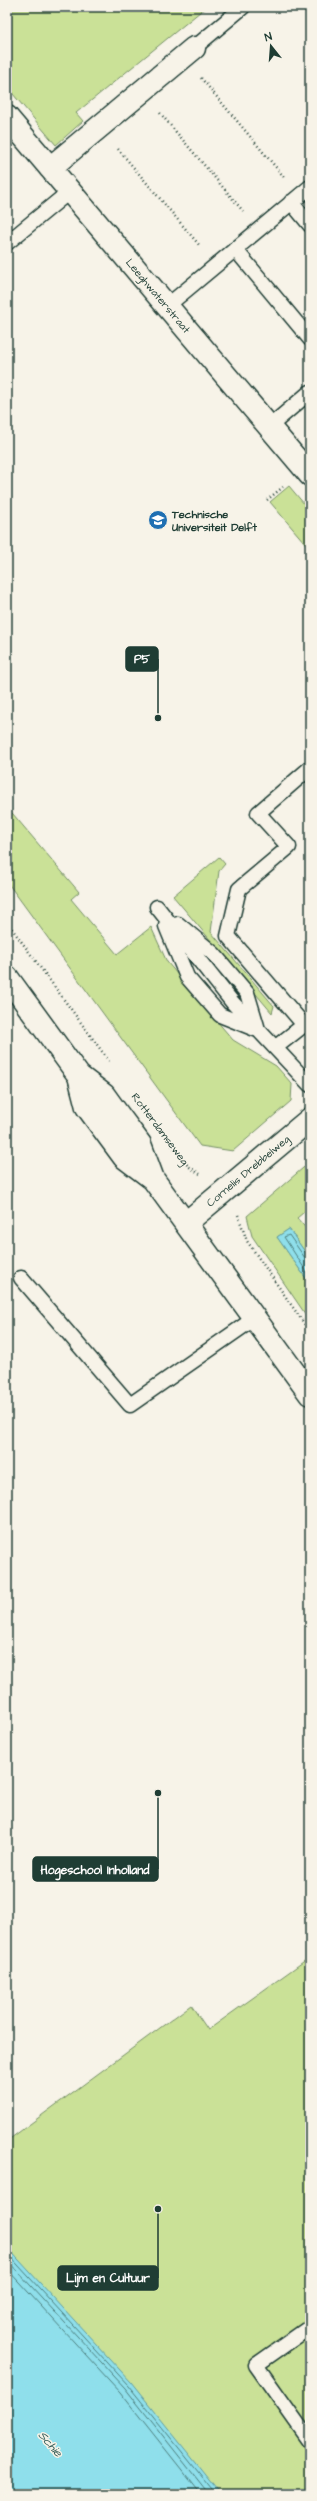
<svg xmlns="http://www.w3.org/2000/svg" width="317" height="2501" font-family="'Architects Daughter',sans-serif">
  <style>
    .green { fill: #cae197; stroke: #748f66 }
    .water { fill: #8fdfeb; stroke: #629ea2 }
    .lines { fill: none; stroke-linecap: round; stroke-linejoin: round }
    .shore { stroke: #4c7e7d; stroke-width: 1 }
    .lane-casing { stroke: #1f3d34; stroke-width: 17 }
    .street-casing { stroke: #1f3d34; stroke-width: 25 }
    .secondary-casing { stroke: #1f3d34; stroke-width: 25 }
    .path { stroke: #1f3d34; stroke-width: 2.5; stroke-dasharray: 1 3; stroke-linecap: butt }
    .lane { stroke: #f7f3e8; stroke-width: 14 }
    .street { stroke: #f7f3e8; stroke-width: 22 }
    .secondary { stroke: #f7f3e8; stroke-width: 22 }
    .labels { text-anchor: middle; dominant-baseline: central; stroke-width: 3; stroke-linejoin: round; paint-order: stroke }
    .street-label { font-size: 11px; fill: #1f3d34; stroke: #f7f3e8 }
    .poi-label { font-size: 11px; font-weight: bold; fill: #1f3d34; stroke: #f7f3e8; text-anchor: start }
    .water-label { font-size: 12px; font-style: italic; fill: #355d59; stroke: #f7f3e8 }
    .leader { fill: none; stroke: #1f3d34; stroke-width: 1.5 }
    .callout-dot { fill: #1f3d34; stroke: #f7f3e8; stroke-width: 1.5 }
    .callout { fill: #1f3d34; stroke: #1f3d34; stroke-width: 1.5 }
    .callout-label { font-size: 12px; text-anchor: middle; font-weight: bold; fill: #fff }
  </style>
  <rect width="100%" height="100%" fill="#f7f3e8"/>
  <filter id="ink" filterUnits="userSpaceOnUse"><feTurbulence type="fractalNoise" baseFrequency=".025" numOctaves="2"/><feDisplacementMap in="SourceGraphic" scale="8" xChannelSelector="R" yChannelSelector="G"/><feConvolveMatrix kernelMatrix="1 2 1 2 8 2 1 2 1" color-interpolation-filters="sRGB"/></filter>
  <g filter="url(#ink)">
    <path class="green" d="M 7,7 L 206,7 L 76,113 L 83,121 L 56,145 L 7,87 Z
      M 289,486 L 310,511 L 310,549 L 270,502 Z
      M 7,807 L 79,892 L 71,899 L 117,954 L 151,927 L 167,962 L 233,1040 L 276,1066 L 292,1084 L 291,1101 L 233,1151 L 200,1146 L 7,882 Z
      M 219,857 L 225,864 L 219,871 L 211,932 L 274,1006 L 272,1013 L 173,896 Z
      M 310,1162 L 310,1207 L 297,1218 L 310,1233 L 310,1259 L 289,1229 L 277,1237 L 310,1284 L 310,1321 L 252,1236 L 247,1216 Z
      M 310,1957 L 310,2494 L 211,2494 L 7,2247 L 7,2141 L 191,2005 L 208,2030 Z"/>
    <path class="water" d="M 289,1229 L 310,1259 L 310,1284 L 277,1237 Z
      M 7,2247 L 131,2382 L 221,2494 L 7,2494 Z"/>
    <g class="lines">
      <path class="shore" d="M 310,1260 L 305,1258 L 289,1235 L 284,1237 L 310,1277
        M 7,2253 L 128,2385 L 216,2494
        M 7,2260 L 125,2388 L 209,2494
        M 7,2269 L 120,2392 L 201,2494"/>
      <defs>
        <path id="lane" d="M 194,48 L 243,7
          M 291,202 L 310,225
          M 7,243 L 70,191
          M 235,249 L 310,339
          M 167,306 L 310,187
          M 269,427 L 310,392
          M 157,907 L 233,1003 L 310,1085
          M 178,924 L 214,954 L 247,993 L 257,1026
          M 166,926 L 187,977 L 220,1015 L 255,1029
          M 276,1047 L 304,1025 L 228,936 L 239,889 L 289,847 L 258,813 L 310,768
          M 21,1278 L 130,1405 L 255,1318
          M 310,2327 L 256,2365 L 310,2441"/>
        <path id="street" d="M 7,117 L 310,475
          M 50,168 L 194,48
          M 186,1223 L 310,1119"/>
        <path id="secondary" d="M 7,977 L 79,1076 L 104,1095 L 117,1113 L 140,1144 L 153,1179
          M 79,1076 L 87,1107 L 124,1157 L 153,1179 L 310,1394"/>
      </defs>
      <use href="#lane" class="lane-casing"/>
      <use href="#street" class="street-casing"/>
      <use href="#secondary" class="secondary-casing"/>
      <path class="path" d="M 201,78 L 284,177
        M 160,113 L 243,211
        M 118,149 L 200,246
        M 267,500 L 283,487
        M 7,922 L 109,1061
        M 172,1145 L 188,1166 L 200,1174
        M 238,1215 L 247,1241 L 310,1332"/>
      <use href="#lane" class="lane"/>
      <use href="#street" class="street"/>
      <use href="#secondary" class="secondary"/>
    </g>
  </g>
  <defs>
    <symbol id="university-disc" viewBox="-11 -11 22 22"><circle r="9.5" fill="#1f6fb2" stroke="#f7f3e8"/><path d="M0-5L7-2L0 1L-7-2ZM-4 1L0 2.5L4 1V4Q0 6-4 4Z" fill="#fff"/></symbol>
  </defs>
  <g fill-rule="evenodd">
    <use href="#university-disc" x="147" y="509" width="22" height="22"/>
  </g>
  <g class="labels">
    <g class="street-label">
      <text transform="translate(158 296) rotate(50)">Leeghwaterstraat</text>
      <text transform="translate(160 1129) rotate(53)">Rotterdamseweg</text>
      <text transform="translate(248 1171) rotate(-40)">Cornelis Drebbelweg</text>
    </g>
    <g class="poi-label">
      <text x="172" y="514">Technische<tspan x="172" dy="13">Universiteit Delft</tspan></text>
    </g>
    <g class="water-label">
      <text transform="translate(50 2444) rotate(49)">Schie</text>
    </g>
  </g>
  <path class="leader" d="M158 718L158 659M158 1793L158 1869M158 2209L158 2278"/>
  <g class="callout-dot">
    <circle cx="158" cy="718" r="4"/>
    <circle cx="158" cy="1793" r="4"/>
    <circle cx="158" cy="2209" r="4"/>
  </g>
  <g class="callout">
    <rect x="126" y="647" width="32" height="24" rx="4"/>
    <rect x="33" y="1857" width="125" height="24" rx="4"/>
    <rect x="58" y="2266" width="100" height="24" rx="4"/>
  </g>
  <g class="callout-label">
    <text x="142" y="663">P5</text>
    <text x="95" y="1874">Hogeschool Inholland</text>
    <text x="108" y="2282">Lijm en Cultuur</text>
  </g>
  <rect width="317" height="2501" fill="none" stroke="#f7f3e8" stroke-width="24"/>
  <rect x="12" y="12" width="293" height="2477" fill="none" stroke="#1f3d34" stroke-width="1.5" filter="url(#ink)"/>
  <g transform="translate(271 46) rotate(343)" stroke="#f7f3e8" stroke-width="3" paint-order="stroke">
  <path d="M0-3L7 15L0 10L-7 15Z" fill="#1f3d34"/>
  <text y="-6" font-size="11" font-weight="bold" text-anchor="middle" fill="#1f3d34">N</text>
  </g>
</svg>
